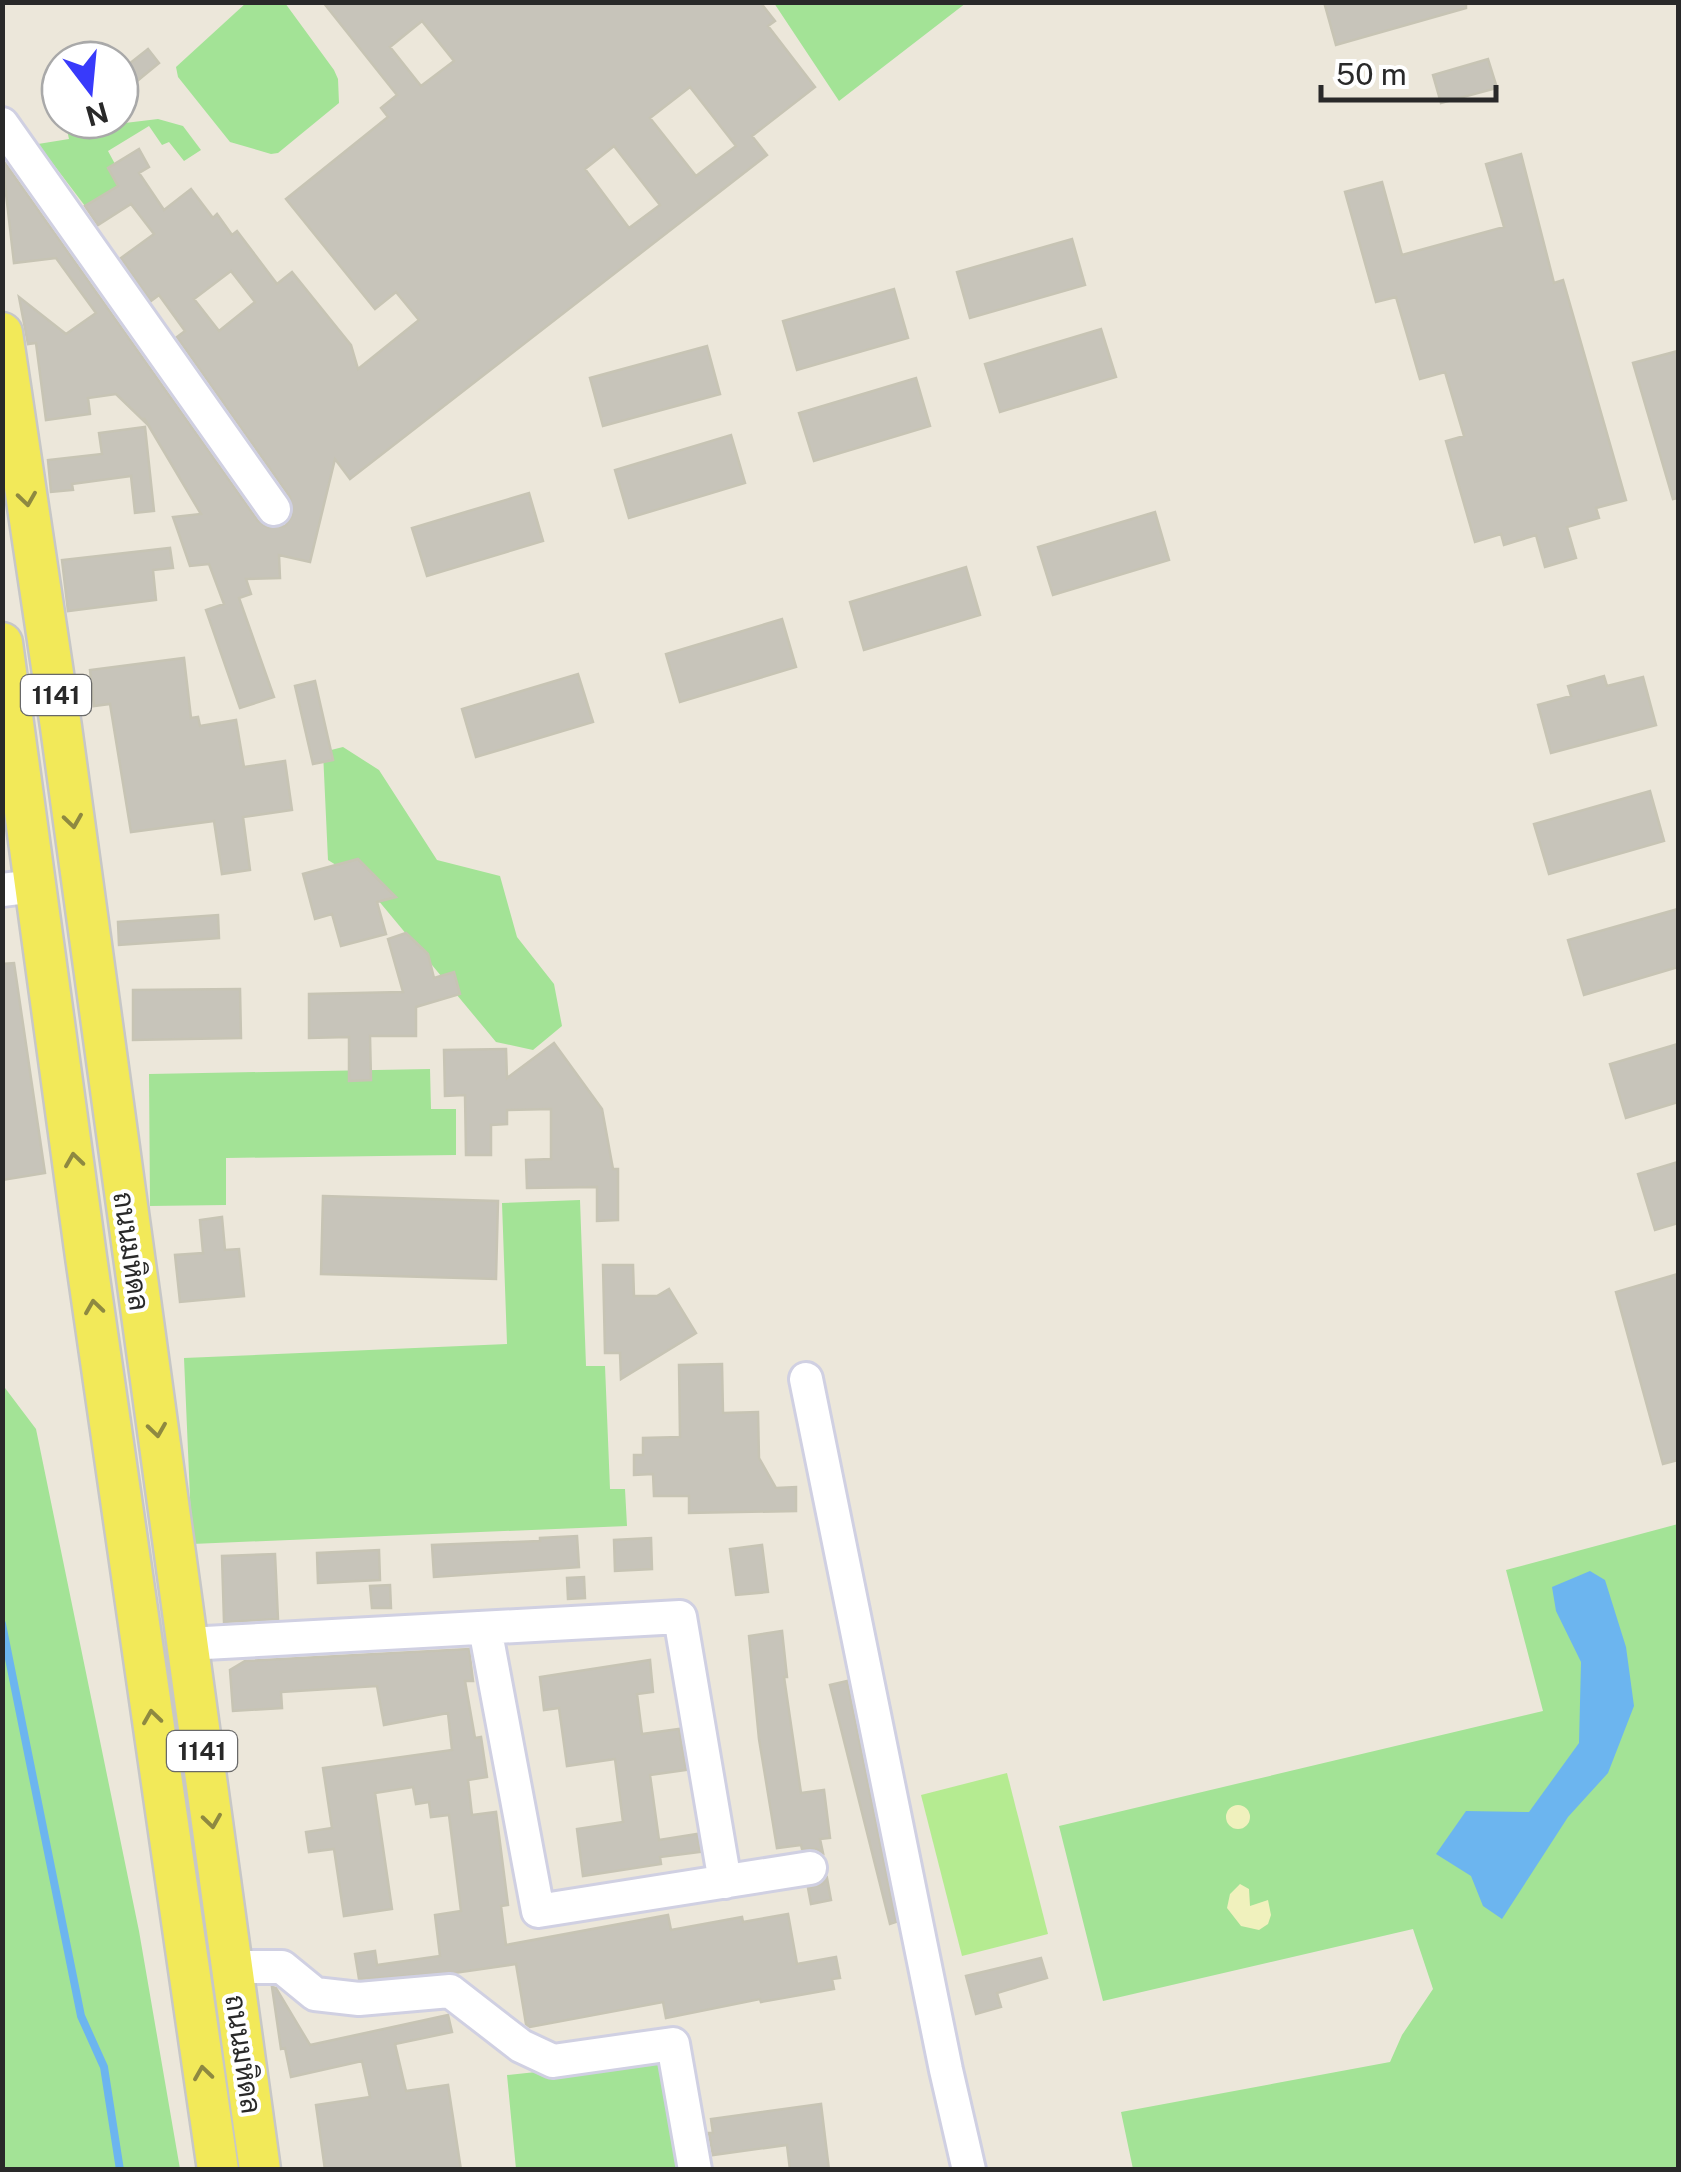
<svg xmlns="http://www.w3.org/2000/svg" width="1681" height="2172" font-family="'Public Sans',Sarabun,sans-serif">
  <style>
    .green { fill: #a3e396 }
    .sand { fill: #f0f1bd }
    .pitch { fill: #b5eb91 }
    .water { fill: #6cb5ef }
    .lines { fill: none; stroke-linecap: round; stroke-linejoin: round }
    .stream { stroke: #6cb5ef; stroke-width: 8 }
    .building { fill: #c7c4ba; stroke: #c7c4b4; stroke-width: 2.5; fill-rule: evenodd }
    .minor-casing { stroke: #d0d0e2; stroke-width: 38 }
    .major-casing { stroke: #c7c7c7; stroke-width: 45 }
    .minor { stroke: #fff; stroke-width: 32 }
    .major { stroke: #f2e959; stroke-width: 40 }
    .oneway { stroke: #8e8941 }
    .labels { text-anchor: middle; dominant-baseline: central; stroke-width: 8; stroke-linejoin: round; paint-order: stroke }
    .shield { fill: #fff; stroke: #696969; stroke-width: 2.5 }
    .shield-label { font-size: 25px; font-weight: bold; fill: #292929 }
    .street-label { font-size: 28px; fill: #292929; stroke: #fff }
  </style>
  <rect width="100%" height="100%" fill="#ece7da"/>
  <path class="green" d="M 246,3 L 285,3 L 334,70 L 338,79 L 339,103 L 278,153 L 271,154 L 230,142 L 178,77 L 176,67 Z
    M 774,3 L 966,3 L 839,101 Z
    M 158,119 L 183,126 L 201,150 L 184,161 L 169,142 L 162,145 L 149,126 L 108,151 L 115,164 L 118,186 L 85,206 L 38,144 L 69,139 L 67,130 Z
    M 343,747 L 379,770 L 437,860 L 500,876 L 517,937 L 554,984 L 562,1026 L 533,1050 L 496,1042 L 363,882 L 328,860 L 323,752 Z
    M 430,1069 L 431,1109 L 456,1109 L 456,1155 L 226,1158 L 226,1205 L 150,1206 L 149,1074 Z
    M 580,1200 L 586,1366 L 605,1366 L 610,1489 L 625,1489 L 627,1526 L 192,1544 L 184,1358 L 507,1344 L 502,1203 Z
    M 2,1384 L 36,1429 L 139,1931 L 180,2169 L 3,2169 Z
    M 1678,1524 L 1678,2169 L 1133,2169 L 1121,2112 L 1390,2062 L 1402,2035 L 1433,1989 L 1413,1929 L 1103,2001 L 1059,1826 L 1543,1711 L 1506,1570 Z
    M 667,2058 L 678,2169 L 516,2169 L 507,2075 Z"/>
  <path class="sand" d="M1226 1817a12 12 0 1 1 24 0a12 12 0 1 1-24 0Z
    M 1240,1884 L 1249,1889 L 1250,1906 L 1268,1900 L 1271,1915 L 1268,1924 L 1259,1930 L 1241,1926 L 1227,1908 L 1230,1894 Z"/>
  <path class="pitch" d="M 1007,1773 L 1048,1934 L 962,1956 L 921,1795 Z"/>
  <path class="water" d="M 1590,1571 L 1605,1580 L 1626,1647 L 1634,1706 L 1608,1773 L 1568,1817 L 1502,1919 L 1483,1906 L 1471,1876 L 1436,1854 L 1466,1811 L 1529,1812 L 1579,1743 L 1581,1662 L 1556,1611 L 1552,1587 Z"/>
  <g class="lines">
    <path class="stream" d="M 2,1624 L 81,2016 L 104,2067 L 120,2170"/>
  </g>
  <path class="building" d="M 323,2 L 760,2 L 775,21 L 768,26 L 815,87 L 752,136 L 767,155 L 350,479 L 335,459 L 310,562 L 279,555 L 280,578 L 246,579 L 251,594 L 239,598 L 274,697 L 240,708 L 206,610 L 224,604 L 209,564 L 190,566 L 173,517 L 201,514 L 144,418 L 145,422 L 116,394 L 88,398 L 90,414 L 46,420 L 36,343 L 28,344 L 19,297 L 66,334 L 96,313 L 56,258 L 14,263 L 2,159 L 258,521 L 267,527 L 285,526 L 292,516 L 290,497 L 177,337 L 185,331 L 159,295 L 151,301 L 121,258 L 154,234 L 131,204 L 98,225 L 85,206 L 118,186 L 108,168 L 139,149 L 149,167 L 139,173 L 164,210 L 191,189 L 213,218 L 217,214 L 232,235 L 237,231 L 277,284 L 292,272 L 351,345 L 358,369 L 419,320 L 396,292 L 375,309 L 286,199 L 388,117 L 381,108 L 397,95 ZM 422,21 L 454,61 L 421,86 L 390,47 ZM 690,87 L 736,146 L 696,176 L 650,118 ZM 614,146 L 660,205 L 629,228 L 585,169 ZM 231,271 L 255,302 L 219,331 L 194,299 Z
    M 1324,2 L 1466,2 L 1466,8 L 1336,45 Z
    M 148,49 L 159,63 L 120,95 L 120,71 Z
    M 1488,59 L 1497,88 L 1441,103 L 1433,75 Z
    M 1521,154 L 1554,283 L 1563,280 L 1626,500 L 1596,508 L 1599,518 L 1567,527 L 1576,558 L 1545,567 L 1536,535 L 1504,545 L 1501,534 L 1475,542 L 1446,441 L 1464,436 L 1445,372 L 1420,379 L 1396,297 L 1376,302 L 1345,192 L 1382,182 L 1402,255 L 1504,227 L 1486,164 Z
    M 1072,239 L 1085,285 L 970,318 L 957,272 Z
    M 894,289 L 908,338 L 797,370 L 783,321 Z
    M 1101,329 L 1116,377 L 1000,412 L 985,364 Z
    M 707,346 L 720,394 L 603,426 L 590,378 Z
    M 1678,351 L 1678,498 L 1673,499 L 1633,363 Z
    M 916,378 L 930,426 L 814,461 L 799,413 Z
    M 145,427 L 154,511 L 135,513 L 131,476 L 72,484 L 73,490 L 51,492 L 48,460 L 102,454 L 99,433 Z
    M 731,435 L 745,483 L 629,518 L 615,470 Z
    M 529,493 L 543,541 L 427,576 L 412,528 Z
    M 1155,512 L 1169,560 L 1053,595 L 1038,547 Z
    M 170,548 L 173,568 L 153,570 L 156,600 L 68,611 L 62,560 Z
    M 966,567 L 980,615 L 864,650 L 850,602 Z
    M 782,619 L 796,667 L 680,702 L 666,654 Z
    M 184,658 L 191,718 L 198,717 L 200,726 L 236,720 L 244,767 L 285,761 L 292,810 L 243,817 L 250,870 L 222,874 L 214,821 L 131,832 L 110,704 L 94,706 L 90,670 Z
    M 578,674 L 593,722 L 476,757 L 462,709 Z
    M 1604,676 L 1607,686 L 1643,677 L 1656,725 L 1551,753 L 1538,705 L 1571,696 L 1568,686 Z
    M 315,681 L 333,760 L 313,764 L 295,686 Z
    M 1650,791 L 1664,841 L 1549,874 L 1534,824 Z
    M 358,859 L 396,897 L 377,902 L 386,934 L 341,946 L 332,914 L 315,919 L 303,874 Z
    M 1678,909 L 1678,967 L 1584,995 L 1568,940 Z
    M 218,915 L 219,938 L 119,945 L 118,922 Z
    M 406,933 L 428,954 L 434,978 L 454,972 L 460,994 L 416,1007 L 416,1036 L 370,1036 L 371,1080 L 349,1081 L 349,1037 L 309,1038 L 309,994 L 403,992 L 388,939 Z
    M 14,963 L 45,1173 L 2,1180 L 2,964 Z
    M 240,989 L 241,1038 L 133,1040 L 133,990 Z
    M 554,1043 L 602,1109 L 613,1169 L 618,1169 L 618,1220 L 597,1221 L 597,1187 L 527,1188 L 526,1160 L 551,1159 L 551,1109 L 507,1110 L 507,1124 L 491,1125 L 491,1155 L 466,1155 L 465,1095 L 445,1096 L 444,1050 L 506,1049 L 507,1078 Z
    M 1678,1044 L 1678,1102 L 1626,1118 L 1610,1064 Z
    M 1678,1162 L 1678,1223 L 1655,1230 L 1638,1174 Z
    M 323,1196 L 498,1201 L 496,1279 L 321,1274 Z
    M 222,1217 L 225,1250 L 239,1249 L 244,1296 L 180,1302 L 175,1255 L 203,1253 L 200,1220 Z
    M 603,1265 L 633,1265 L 634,1296 L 657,1296 L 669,1289 L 696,1333 L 621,1379 L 620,1353 L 605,1353 Z
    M 1678,1274 L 1678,1460 L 1663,1464 L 1616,1292 Z
    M 722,1364 L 723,1413 L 758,1412 L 759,1458 L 776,1488 L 796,1487 L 796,1511 L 689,1513 L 689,1496 L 654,1496 L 653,1474 L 634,1475 L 634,1455 L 643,1455 L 643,1438 L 680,1437 L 679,1365 Z
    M 577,1536 L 579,1567 L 434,1577 L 432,1545 L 540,1541 L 540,1538 Z
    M 651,1538 L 652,1569 L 615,1571 L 614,1540 Z
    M 762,1545 L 768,1592 L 736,1595 L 730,1549 Z
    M 379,1550 L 380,1580 L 318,1583 L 317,1553 Z
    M 275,1554 L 278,1619 L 224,1622 L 222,1556 Z
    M 584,1577 L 585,1598 L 568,1599 L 567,1578 Z
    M 390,1585 L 391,1608 L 372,1608 L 370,1586 Z
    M 782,1631 L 787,1677 L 784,1677 L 801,1793 L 824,1790 L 830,1838 L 820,1839 L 823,1853 L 816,1849 L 802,1849 L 801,1845 L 777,1848 L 759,1739 L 749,1636 Z
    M 469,1649 L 473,1681 L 465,1681 L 475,1738 L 481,1737 L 487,1777 L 468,1780 L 472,1815 L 496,1812 L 508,1905 L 501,1906 L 506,1945 L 668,1915 L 671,1930 L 742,1917 L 743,1922 L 788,1914 L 797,1964 L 836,1957 L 840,1978 L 832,1979 L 834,1989 L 761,2002 L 760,1999 L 666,2018 L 663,2002 L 530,2027 L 526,2024 L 516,1964 L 454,1973 L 359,1979 L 355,1954 L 375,1951 L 377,1965 L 440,1956 L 435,1915 L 461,1911 L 449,1815 L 431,1817 L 429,1802 L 416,1804 L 413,1787 L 375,1793 L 392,1909 L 344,1916 L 334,1849 L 309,1852 L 306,1832 L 332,1828 L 323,1768 L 452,1750 L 448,1713 L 384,1725 L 377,1686 L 281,1692 L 282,1708 L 233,1711 L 230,1670 L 245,1661 Z
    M 650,1660 L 653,1692 L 637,1694 L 642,1734 L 679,1729 L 686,1770 L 650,1775 L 659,1840 L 697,1834 L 700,1852 L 660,1857 L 661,1864 L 583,1876 L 577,1829 L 623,1822 L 615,1759 L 567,1766 L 559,1708 L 544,1710 L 540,1677 Z
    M 847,1681 L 896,1922 L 890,1924 L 830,1685 Z
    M 827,1878 L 831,1900 L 811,1904 L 808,1888 L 822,1884 Z
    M 1041,1958 L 1047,1978 L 997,1993 L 1001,2007 L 976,2014 L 966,1976 Z
    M 272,1987 L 276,1988 L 310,2045 L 448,2015 L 452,2032 L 395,2044 L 406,2091 L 448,2085 L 461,2170 L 325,2170 L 316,2105 L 370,2097 L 362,2061 L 291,2077 L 285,2048 L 281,2049 Z
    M 821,2104 L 829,2170 L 790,2170 L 787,2145 L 713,2155 L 709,2133 L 713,2133 L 711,2119 Z"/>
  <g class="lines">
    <defs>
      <path id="minor" d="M 2,124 L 274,509
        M 2,890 L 35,886
        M 806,1379 L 946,2070 L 969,2170
        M 485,1628 L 538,1911 L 810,1868
        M 187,1644 L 680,1617 L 725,1882
        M 232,1967 L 282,1967 L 315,1994 L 359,1999 L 450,1991 L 521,2046 L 553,2061 L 673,2044 L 695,2170"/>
      <path id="major" d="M 2,333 L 61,727 L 260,2170
        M 2,643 L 86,1257 L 218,2170"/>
    </defs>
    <use href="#minor" class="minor-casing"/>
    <use href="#major" class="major-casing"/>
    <use href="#minor" class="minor"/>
    <use href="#major" class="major"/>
  </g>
  <defs><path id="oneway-chevron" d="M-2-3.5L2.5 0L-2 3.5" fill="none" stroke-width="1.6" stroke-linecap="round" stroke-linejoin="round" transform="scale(2.5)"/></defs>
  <g class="oneway">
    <use href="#oneway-chevron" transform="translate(27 499) rotate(82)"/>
    <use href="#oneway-chevron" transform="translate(73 821) rotate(82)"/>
    <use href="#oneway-chevron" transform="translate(74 1160) rotate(-98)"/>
    <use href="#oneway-chevron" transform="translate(94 1307) rotate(-98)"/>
    <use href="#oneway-chevron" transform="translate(157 1430) rotate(82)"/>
    <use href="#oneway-chevron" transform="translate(152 1717) rotate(-98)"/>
    <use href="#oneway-chevron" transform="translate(212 1821) rotate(82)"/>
    <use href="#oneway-chevron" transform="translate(203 2073) rotate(-98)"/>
  </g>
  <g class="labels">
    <g class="shield">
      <rect x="21" y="675" width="70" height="40" rx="8"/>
      <rect x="167" y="1731" width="70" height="40" rx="8"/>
    </g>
    <g class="shield-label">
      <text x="56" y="695">1141</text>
      <text x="202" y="1751">1141</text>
    </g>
    <g class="street-label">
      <text transform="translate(132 1251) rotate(82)">ถนนมหิดล</text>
      <text transform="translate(244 2054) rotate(82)">ถนนมหิดล</text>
    </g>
  </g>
  <rect width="1681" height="2172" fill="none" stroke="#292929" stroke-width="10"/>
  <g transform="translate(90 90) rotate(164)"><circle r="48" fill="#ffffff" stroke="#a9a9a9" stroke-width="2.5"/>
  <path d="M0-8L18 38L0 25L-18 38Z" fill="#383afb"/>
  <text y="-15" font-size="28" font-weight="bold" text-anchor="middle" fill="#292929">N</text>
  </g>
  <path d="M1321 85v15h175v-15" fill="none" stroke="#292929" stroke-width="5"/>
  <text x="1336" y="85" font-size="30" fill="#292929" stroke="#ffffff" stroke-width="8" paint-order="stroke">50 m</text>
</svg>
